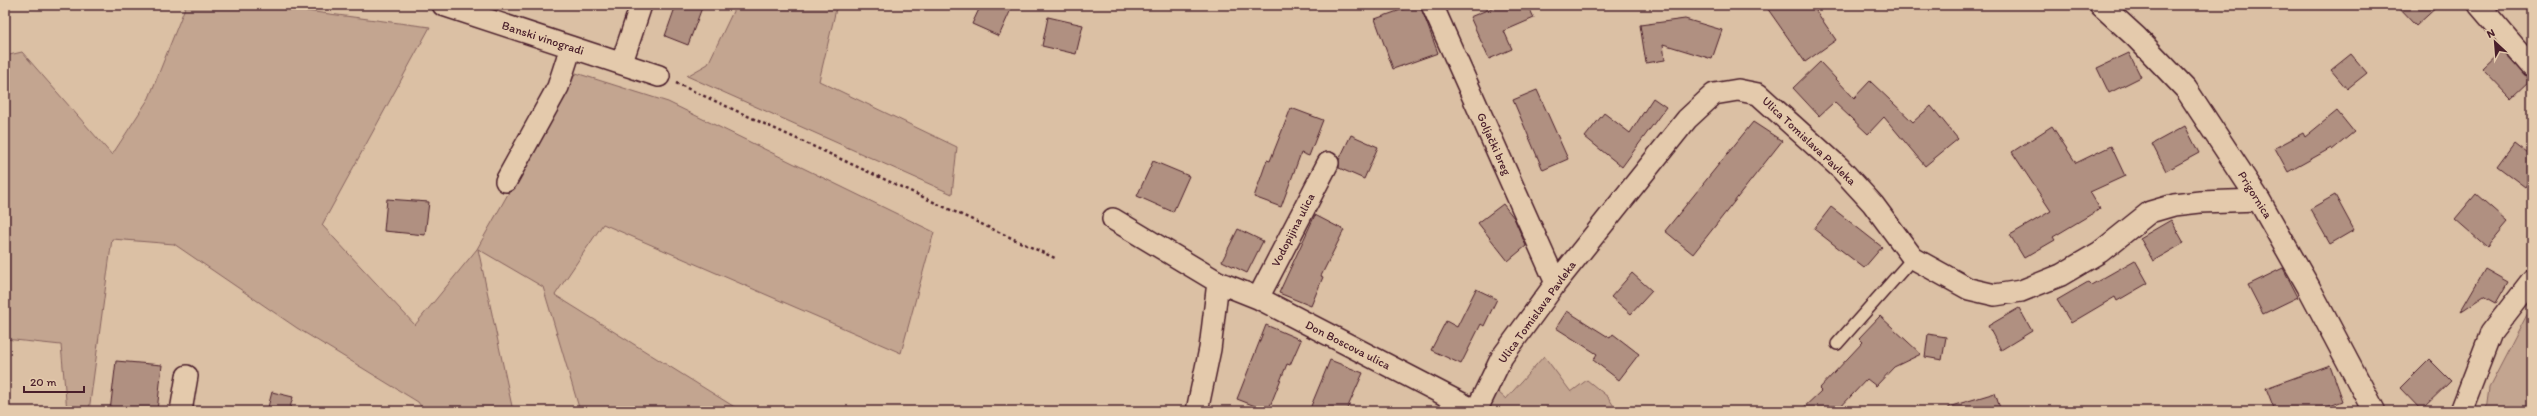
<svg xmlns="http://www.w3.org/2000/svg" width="2537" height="416" font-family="Itim,sans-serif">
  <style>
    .green { fill: #c3a590; stroke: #86625e }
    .building { fill: #b09081; stroke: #4a1f2b }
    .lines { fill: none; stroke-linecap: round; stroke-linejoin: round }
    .service-casing { stroke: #4a1f2b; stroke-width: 14 }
    .minor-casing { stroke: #4a1f2b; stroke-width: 24 }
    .tertiary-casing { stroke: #4a1f2b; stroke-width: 25 }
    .path { stroke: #4a1f2b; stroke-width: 2.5; stroke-dasharray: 3 3; stroke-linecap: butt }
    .service { stroke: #e4caac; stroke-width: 11 }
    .minor { stroke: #e4caac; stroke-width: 21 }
    .tertiary { stroke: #e4caac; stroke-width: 22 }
    .labels { text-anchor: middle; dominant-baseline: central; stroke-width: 3; stroke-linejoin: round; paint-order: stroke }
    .street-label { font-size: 12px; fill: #4a1f2b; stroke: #e4caac }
  </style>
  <rect width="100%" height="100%" fill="#dbc0a4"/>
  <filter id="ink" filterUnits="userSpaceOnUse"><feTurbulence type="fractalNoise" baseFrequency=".025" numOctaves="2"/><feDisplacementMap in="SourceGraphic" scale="8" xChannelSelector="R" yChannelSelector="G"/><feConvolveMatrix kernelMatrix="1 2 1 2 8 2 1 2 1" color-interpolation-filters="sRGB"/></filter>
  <g filter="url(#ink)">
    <path class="green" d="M 186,5 L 260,5 L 430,27 L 322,225 L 415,325 L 477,249 L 576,73 L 668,102 L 934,232 L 901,353 L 603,224 L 555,295 L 741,411 L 580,411 L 543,287 L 478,249 L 513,411 L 424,411 L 418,402 L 297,328 L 174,244 L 112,239 L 89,411 L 67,411 L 61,345 L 5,339 L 5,56 L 22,52 L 112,155 L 149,98 Z
      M 736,5 L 837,5 L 819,81 L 957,147 L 952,194 L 687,76 L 708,64 Z
      M 2532,305 L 2532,411 L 2486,411 L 2489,388 Z
      M 1544,356 L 1571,392 L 1587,380 L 1608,397 L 1617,411 L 1482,411 L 1491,386 L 1506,399 Z"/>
    <path class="building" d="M 676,5 L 703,5 L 688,45 L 665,36 Z
      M 981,5 L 1013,5 L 999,36 L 972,24 Z
      M 1415,5 L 1420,5 L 1438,53 L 1393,69 L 1375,19 Z
      M 1499,5 L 1528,5 L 1534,18 L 1504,31 L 1512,49 L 1489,59 L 1470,17 Z
      M 1765,5 L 1812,5 L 1836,40 L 1805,62 Z
      M 2396,5 L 2439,5 L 2416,26 Z
      M 1048,17 L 1083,25 L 1076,54 L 1042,46 Z
      M 1685,19 L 1722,30 L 1712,59 L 1663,44 L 1665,60 L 1646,63 L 1640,25 Z
      M 2501,50 L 2530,80 L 2511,98 L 2482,68 Z
      M 2129,53 L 2141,77 L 2109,93 L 2097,68 Z
      M 2351,54 L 2367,73 L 2347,89 L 2331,70 Z
      M 1820,62 L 1854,98 L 1870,81 L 1913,122 L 1931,106 L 1958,139 L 1925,166 L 1884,117 L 1868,134 L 1834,102 L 1819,116 L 1793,88 Z
      M 1537,90 L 1568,159 L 1543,170 L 1513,100 Z
      M 1653,98 L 1666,107 L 1622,167 L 1585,137 L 1604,113 L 1630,133 Z
      M 1291,108 L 1323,120 L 1309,156 L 1301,153 L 1281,207 L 1254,197 L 1267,160 L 1270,161 Z
      M 2337,111 L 2354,132 L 2332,150 L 2331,148 L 2288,172 L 2275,148 L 2303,133 L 2305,137 Z
      M 1753,122 L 1782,141 L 1693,254 L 1665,231 Z
      M 2052,126 L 2076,163 L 2111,146 L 2125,176 L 2090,192 L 2100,209 L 2053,237 L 2055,240 L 2024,258 L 2010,235 L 2051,211 L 2012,152 Z
      M 2185,126 L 2199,153 L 2166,171 L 2152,144 Z
      M 1351,135 L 1378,147 L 1364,179 L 1339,168 L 1339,160 Z
      M 2514,143 L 2532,157 L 2532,178 L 2525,187 L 2497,166 Z
      M 1153,161 L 1189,176 L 1173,212 L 1137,196 Z
      M 2476,194 L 2508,222 L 2487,247 L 2455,219 Z
      M 2335,195 L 2354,230 L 2330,244 L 2310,209 Z
      M 387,199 L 429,202 L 425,235 L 384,231 Z
      M 1503,204 L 1514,218 L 1526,246 L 1508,261 L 1478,223 Z
      M 1831,207 L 1882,247 L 1864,268 L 1814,229 Z
      M 1315,215 L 1344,230 L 1321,276 L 1323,277 L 1311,306 L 1279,293 Z
      M 2171,220 L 2184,243 L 2153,261 L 2140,238 Z
      M 1238,229 L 1263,241 L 1247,273 L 1222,261 Z
      M 2135,260 L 2148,283 L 2117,301 L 2115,297 L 2071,323 L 2057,300 L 2088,282 L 2091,285 Z
      M 2283,268 L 2298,297 L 2263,314 L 2248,285 Z
      M 2485,269 L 2508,282 L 2496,303 L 2484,296 L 2460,312 Z
      M 1632,273 L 1652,291 L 1631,314 L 1611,297 Z
      M 1476,289 L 1497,299 L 1484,326 L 1481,324 L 1461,364 L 1431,350 L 1446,321 L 1457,327 Z
      M 2019,308 L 2032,331 L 2001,350 L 1988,326 Z
      M 1567,311 L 1610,338 L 1613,334 L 1639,354 L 1619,380 L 1593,360 L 1597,354 L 1556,328 Z
      M 1880,316 L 1921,354 L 1894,367 L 1876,386 L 1867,379 L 1837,411 L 1800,411 L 1821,391 L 1819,389 L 1863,342 L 1859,338 Z
      M 1266,325 L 1301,340 L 1290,365 L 1287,364 L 1268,411 L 1237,399 Z
      M 1928,334 L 1946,337 L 1942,360 L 1925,357 Z
      M 2429,359 L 2451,381 L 2421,410 L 2400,388 Z
      M 1330,360 L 1363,373 L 1346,411 L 1309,411 Z
      M 116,361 L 162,365 L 157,411 L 110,411 Z
      M 2330,365 L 2343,401 L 2317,411 L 2275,411 L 2266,388 Z
      M 272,392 L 293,397 L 289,411 L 267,411 Z
      M 1995,393 L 2001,411 L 1948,411 L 1948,407 Z"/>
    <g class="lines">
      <defs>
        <path id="service" d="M 1837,344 L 1913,258"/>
        <path id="minor" d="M 443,5 L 659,76
          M 1432,5 L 1556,283
          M 2479,5 L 2532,67
          M 622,62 L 641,5
          M 506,181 L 558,87 L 571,47
          M 1113,219 L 1218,282 L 1258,298 L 1476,411 L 1502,357 L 1556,283 L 1687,119 L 1714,94 L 1738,90 L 1758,94 L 1840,168 L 1873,204 L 1913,258 L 1969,289 L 1995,295 L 2021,291 L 2061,275 L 2100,252 L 2150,212 L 2174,205 L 2200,202 L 2259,200
          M 1258,298 L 1328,163
          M 181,411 L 187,376
          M 1197,411 L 1210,349 L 1218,282
          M 2461,411 L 2491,333 L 2532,280"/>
        <path id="tertiary" d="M 2101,5 L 2136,37 L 2186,89 L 2259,200 L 2308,286 L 2374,411"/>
      </defs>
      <use href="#service" class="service-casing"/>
      <use href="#minor" class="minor-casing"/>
      <use href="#tertiary" class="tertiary-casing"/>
      <path class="path" d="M 676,83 L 1057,259"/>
      <use href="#service" class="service"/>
      <use href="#minor" class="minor"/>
      <use href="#tertiary" class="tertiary"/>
    </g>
  </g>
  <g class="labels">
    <g class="street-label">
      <text transform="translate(543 38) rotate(18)">Banski vinogradi</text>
      <text transform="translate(1809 141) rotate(43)">Ulica Tomislava Pavleka</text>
      <text transform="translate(1494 144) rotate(66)">Goljački breg</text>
      <text transform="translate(2255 195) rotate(58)">Prigornica</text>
      <text transform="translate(1293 230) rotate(-63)">Vodopijina ulica</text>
      <text transform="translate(1537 312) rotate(-54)">Ulica Tomislava Pavleka</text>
      <text transform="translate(1348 345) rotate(27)">Don Boscova ulica</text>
    </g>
  </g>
  <rect width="2537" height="416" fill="none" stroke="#e4caac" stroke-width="20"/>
  <rect x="10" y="10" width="2517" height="396" fill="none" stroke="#4a1f2b" stroke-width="1.5" filter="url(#ink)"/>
  <g transform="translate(2495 42) rotate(334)" stroke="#e4caac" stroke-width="3" paint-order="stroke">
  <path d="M0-3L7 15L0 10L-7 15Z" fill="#4a1f2b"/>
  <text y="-6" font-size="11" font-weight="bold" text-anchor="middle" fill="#4a1f2b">N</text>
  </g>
  <path d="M24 386v6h60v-6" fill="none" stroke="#4a1f2b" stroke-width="2"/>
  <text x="30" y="386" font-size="12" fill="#4a1f2b" stroke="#e4caac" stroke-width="3" paint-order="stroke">20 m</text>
</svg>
